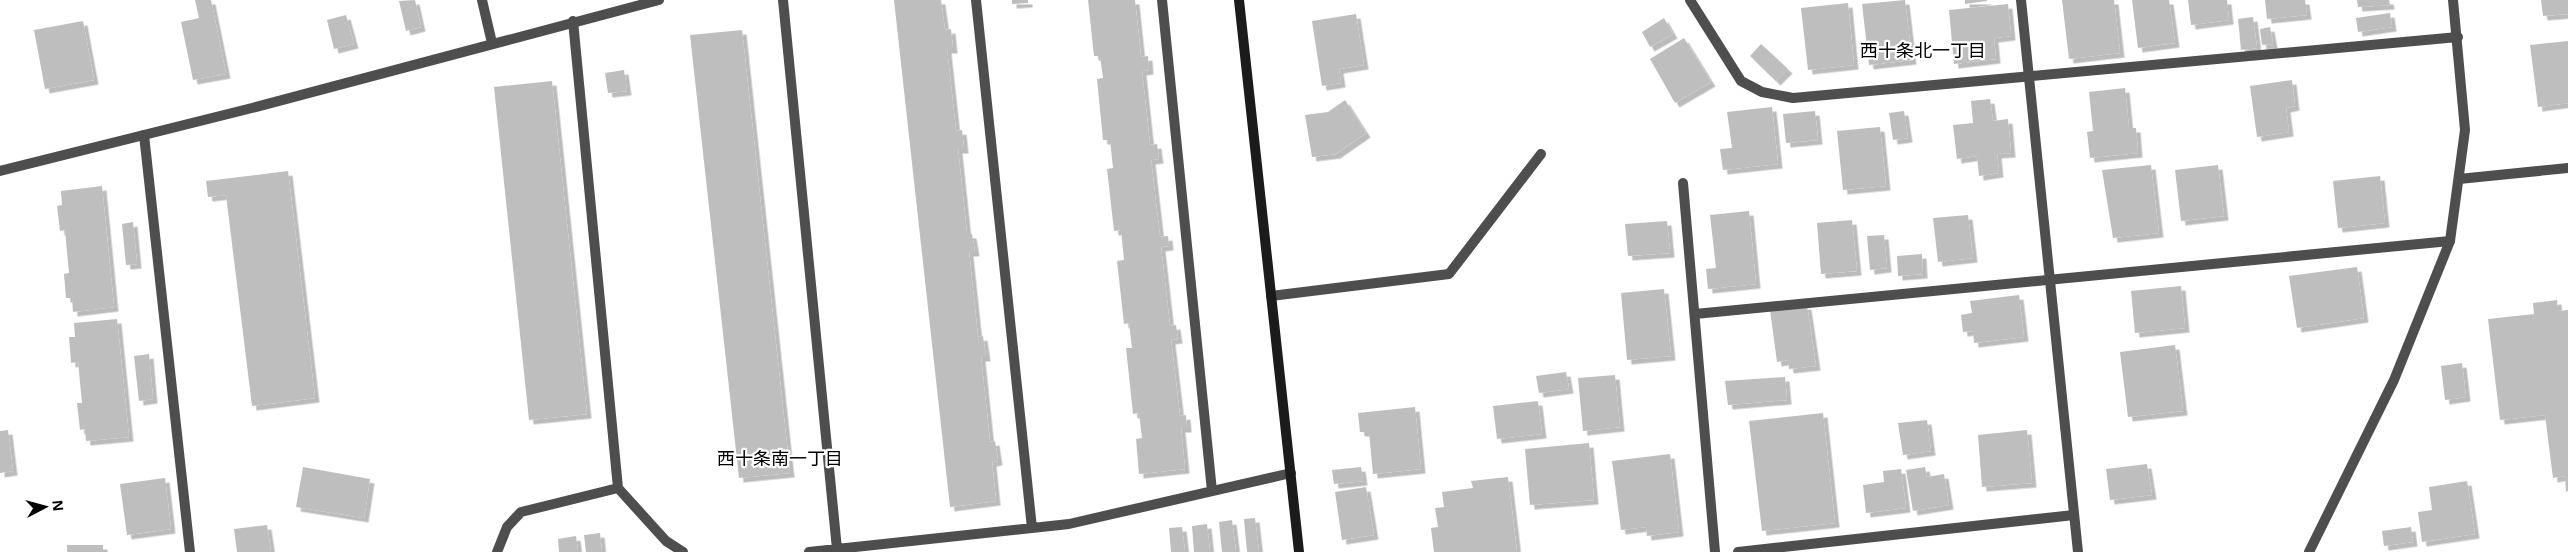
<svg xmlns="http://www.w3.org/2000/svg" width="2568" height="552" font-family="'Open Sans','Noto Sans JP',sans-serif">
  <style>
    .building { fill: #bebebe; filter: url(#shadow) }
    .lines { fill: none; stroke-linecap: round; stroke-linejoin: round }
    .lane { stroke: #4e4e4e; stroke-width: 10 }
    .street { stroke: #4e4e4e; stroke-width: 10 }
    .secondary { stroke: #1b1b1b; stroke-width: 10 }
    .labels { text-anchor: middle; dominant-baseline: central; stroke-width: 4.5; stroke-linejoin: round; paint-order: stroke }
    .neighbourhood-label { font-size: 18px; fill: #000; stroke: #fff }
  </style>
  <defs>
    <filter id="shadow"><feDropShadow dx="4.5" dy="4.5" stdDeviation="0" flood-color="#0004"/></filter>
  </defs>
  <rect width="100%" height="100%" fill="#fff"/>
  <path class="building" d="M 195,0 L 211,0 L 226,74 L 193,80 L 181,22 L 199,18 Z
    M 415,0 L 421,27 L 406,31 L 399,1 Z
    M 894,0 L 941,0 L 945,30 L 951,29 L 953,49 L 947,49 L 956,131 L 962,130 L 964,149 L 958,149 L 967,234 L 972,234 L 975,252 L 969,252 L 978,337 L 983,336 L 986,357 L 981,357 L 990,442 L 995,441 L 998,461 L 992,462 L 996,501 L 950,507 Z
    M 1012,0 L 1028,0 L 1028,3 L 1012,4 Z
    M 1088,0 L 1135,0 L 1141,57 L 1148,56 L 1149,70 L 1142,71 L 1150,145 L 1157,144 L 1159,159 L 1151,160 L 1160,237 L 1168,236 L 1169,246 L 1161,247 L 1170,326 L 1176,325 L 1178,339 L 1171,340 L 1180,416 L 1186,415 L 1187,428 L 1181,428 L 1185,469 L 1139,474 L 1136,439 L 1142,438 L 1139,413 L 1133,414 L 1126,348 L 1132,348 L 1129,323 L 1124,324 L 1117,261 L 1124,260 L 1121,230 L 1114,231 L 1107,169 L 1113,168 L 1110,140 L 1103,140 L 1097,79 L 1103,78 L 1100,56 L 1094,56 Z
    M 1905,0 L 1912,60 L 1869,65 L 1862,4 Z
    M 1965,0 L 1987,0 L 1987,1 L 1965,4 Z
    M 2062,0 L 2114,0 L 2120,53 L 2069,59 Z
    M 2132,0 L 2169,0 L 2175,43 L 2138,48 Z
    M 2188,0 L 2227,0 L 2229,20 L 2191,25 Z
    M 2265,0 L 2305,0 L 2307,15 L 2267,19 Z
    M 2357,0 L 2389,0 L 2390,5 L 2358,7 Z
    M 2541,0 L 2568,0 L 2568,14 L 2543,16 Z
    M 1848,3 L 1854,65 L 1808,70 L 1801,8 Z
    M 2008,4 L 2011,36 L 1994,38 L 1996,59 L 1954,64 L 1949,10 Z
    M 2390,13 L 2392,27 L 2358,32 L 2356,18 Z
    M 1356,14 L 1364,65 L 1339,69 L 1341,83 L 1322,86 L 1312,21 Z
    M 346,15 L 354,44 L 334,49 L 327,20 Z
    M 2253,17 L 2257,48 L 2241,50 L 2238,19 Z
    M 1664,18 L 1673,34 L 1650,47 L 1642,32 Z
    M 83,21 L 94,80 L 45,89 L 34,30 Z
    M 2270,27 L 2273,44 L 2262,45 L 2260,29 Z
    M 742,30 L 790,473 L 739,478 L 690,35 Z
    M 1684,38 L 1711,82 L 1675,103 L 1650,59 Z
    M 2568,41 L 2568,103 L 2538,107 L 2530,45 Z
    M 1761,44 L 1788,69 L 1776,81 L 1750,56 Z
    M 624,70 L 627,91 L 608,93 L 605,73 Z
    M 2292,80 L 2295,106 L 2286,108 L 2289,132 L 2257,137 L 2250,86 Z
    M 552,81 L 587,414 L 529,420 L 494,87 Z
    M 2125,88 L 2129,128 L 2136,128 L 2138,153 L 2090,158 L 2087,132 L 2093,131 L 2089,92 Z
    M 1990,99 L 1993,121 L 2008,119 L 2011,153 L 1997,154 L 1999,173 L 1979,176 L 1977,156 L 1957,159 L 1953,125 L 1973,123 L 1971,101 Z
    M 1345,100 L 1366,133 L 1336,154 L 1312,157 L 1305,115 L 1328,112 Z
    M 1772,107 L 1778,164 L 1723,170 L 1720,149 L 1732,148 L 1727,112 Z
    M 1815,111 L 1818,140 L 1786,143 L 1783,114 Z
    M 1904,111 L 1908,138 L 1893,140 L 1889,113 Z
    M 1880,127 L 1886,186 L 1843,190 L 1837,131 Z
    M 2151,165 L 2159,233 L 2113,238 L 2102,170 Z
    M 2218,165 L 2224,216 L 2181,221 L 2175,170 Z
    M 288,171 L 315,398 L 252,406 L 226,195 L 208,197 L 206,181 Z
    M 2380,176 L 2385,223 L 2338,228 L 2333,181 Z
    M 102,186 L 114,307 L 73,312 L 72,298 L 66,298 L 64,274 L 69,273 L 65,230 L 60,231 L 57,206 L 62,205 L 61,191 Z
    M 1749,211 L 1756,284 L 1708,289 L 1706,269 L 1716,268 L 1710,215 Z
    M 1968,215 L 1973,258 L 1938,262 L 1933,218 Z
    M 1852,220 L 1857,271 L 1821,274 L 1817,223 Z
    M 1667,221 L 1670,253 L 1628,256 L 1625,224 Z
    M 133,222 L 137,264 L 126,265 L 122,224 Z
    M 1884,235 L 1887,268 L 1870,270 L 1867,236 Z
    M 1922,254 L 1923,274 L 1898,276 L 1897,256 Z
    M 2357,267 L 2364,318 L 2297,328 L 2289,276 Z
    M 2181,286 L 2185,328 L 2135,333 L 2131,291 Z
    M 1664,289 L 1671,356 L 1627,360 L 1621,293 Z
    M 2019,295 L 2024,337 L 1974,343 L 1973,331 L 1963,332 L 1961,315 L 1972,313 L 1970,301 Z
    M 2557,300 L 2558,311 L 2568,310 L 2568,491 L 2566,492 L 2565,476 L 2553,478 L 2545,415 L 2500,420 L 2488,319 L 2534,314 L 2533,303 Z
    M 1807,305 L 1816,366 L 1789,369 L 1788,360 L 1777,362 L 1770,310 Z
    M 117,319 L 129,437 L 86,441 L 85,429 L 80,430 L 77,403 L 82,403 L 78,362 L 71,363 L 69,337 L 75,337 L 74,323 Z
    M 2175,345 L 2183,411 L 2128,417 L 2120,352 Z
    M 149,354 L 153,399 L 139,401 L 134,356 Z
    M 2462,363 L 2466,397 L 2445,400 L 2441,366 Z
    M 1566,372 L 1569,389 L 1539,393 L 1536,376 Z
    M 1615,375 L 1620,427 L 1583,431 L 1578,378 Z
    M 1785,377 L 1787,400 L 1728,405 L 1725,381 Z
    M 1538,401 L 1542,434 L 1497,439 L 1493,406 Z
    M 1415,407 L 1421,469 L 1373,474 L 1369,432 L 1360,432 L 1358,413 Z
    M 1823,413 L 1835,523 L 1762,531 L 1749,421 Z
    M 1927,420 L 1931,451 L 1903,455 L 1898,423 Z
    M 8,430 L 13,471 L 0,473 L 0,431 Z
    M 2027,430 L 2032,483 L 1982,487 L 1978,435 Z
    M 1589,443 L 1594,500 L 1530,505 L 1525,449 Z
    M 1670,454 L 1679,532 L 1647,536 L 1646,527 L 1621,530 L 1612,461 Z
    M 2147,464 L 2152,495 L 2110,500 L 2106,469 Z
    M 303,467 L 370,479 L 364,518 L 296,507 Z
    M 1361,467 L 1363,481 L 1334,484 L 1332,470 Z
    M 1925,467 L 1927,477 L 1944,474 L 1949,505 L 1913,511 L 1906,470 Z
    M 1901,469 L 1906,508 L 1866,513 L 1863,485 L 1884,482 L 1883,471 Z
    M 1508,477 L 1517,552 L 1434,552 L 1431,528 L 1438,527 L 1435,508 L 1444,507 L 1442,492 L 1473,488 L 1471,481 Z
    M 165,478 L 171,529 L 127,535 L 120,484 Z
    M 2467,481 L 2475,534 L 2422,542 L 2418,512 L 2432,510 L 2429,487 Z
    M 1366,487 L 1374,535 L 1342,540 L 1335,492 Z
    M 1255,518 L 1259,552 L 1247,552 L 1244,519 Z
    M 1232,520 L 1236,552 L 1222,552 L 1219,522 Z
    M 1207,524 L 1210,552 L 1194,552 L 1192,526 Z
    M 267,525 L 271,552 L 237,552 L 234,529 Z
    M 1182,527 L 1185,552 L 1171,552 L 1169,528 Z
    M 2411,527 L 2413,542 L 2384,546 L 2382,531 Z
    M 600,533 L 602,552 L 586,552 L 584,535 Z
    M 576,536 L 578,552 L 559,552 L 558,539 Z
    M 67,545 L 103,545 L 103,552 L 67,552 Z"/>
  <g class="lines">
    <path class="lane" d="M 783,0 L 837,549
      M 976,0 L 1032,528
      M 1162,0 L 1212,491
      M 1690,0 L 1741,81 L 1762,92 L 1793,98 L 2458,37
      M 144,135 L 190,552
      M 1683,183 L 1715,552
      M 1271,296 L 1449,274 L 1541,154
      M 1695,314 L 2450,241
      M 618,488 L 666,541 L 683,552
      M 497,552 L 507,527 L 521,512 L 618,488 L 573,21
      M 809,552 L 1069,524 L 1291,473
      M 1738,552 L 2074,515"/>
    <path class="street" d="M 482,0 L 492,43
      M 2021,0 L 2078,552
      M 0,171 L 252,108 L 659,0
      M 2459,179 L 2568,168
      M 2309,552 L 2394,380 L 2450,241 L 2465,130 L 2453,0"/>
    <path class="secondary" d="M 1239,0 L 1299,552"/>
  </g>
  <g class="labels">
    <g class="neighbourhood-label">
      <text x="1923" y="50">西十条北一丁目</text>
      <text x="780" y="458">西十条南一丁目</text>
    </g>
  </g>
  <g transform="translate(45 507) rotate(84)" stroke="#ffffff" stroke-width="4" paint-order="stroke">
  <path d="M0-4L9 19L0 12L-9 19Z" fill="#000000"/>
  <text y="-8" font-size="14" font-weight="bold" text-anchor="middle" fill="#000000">N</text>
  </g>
</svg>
